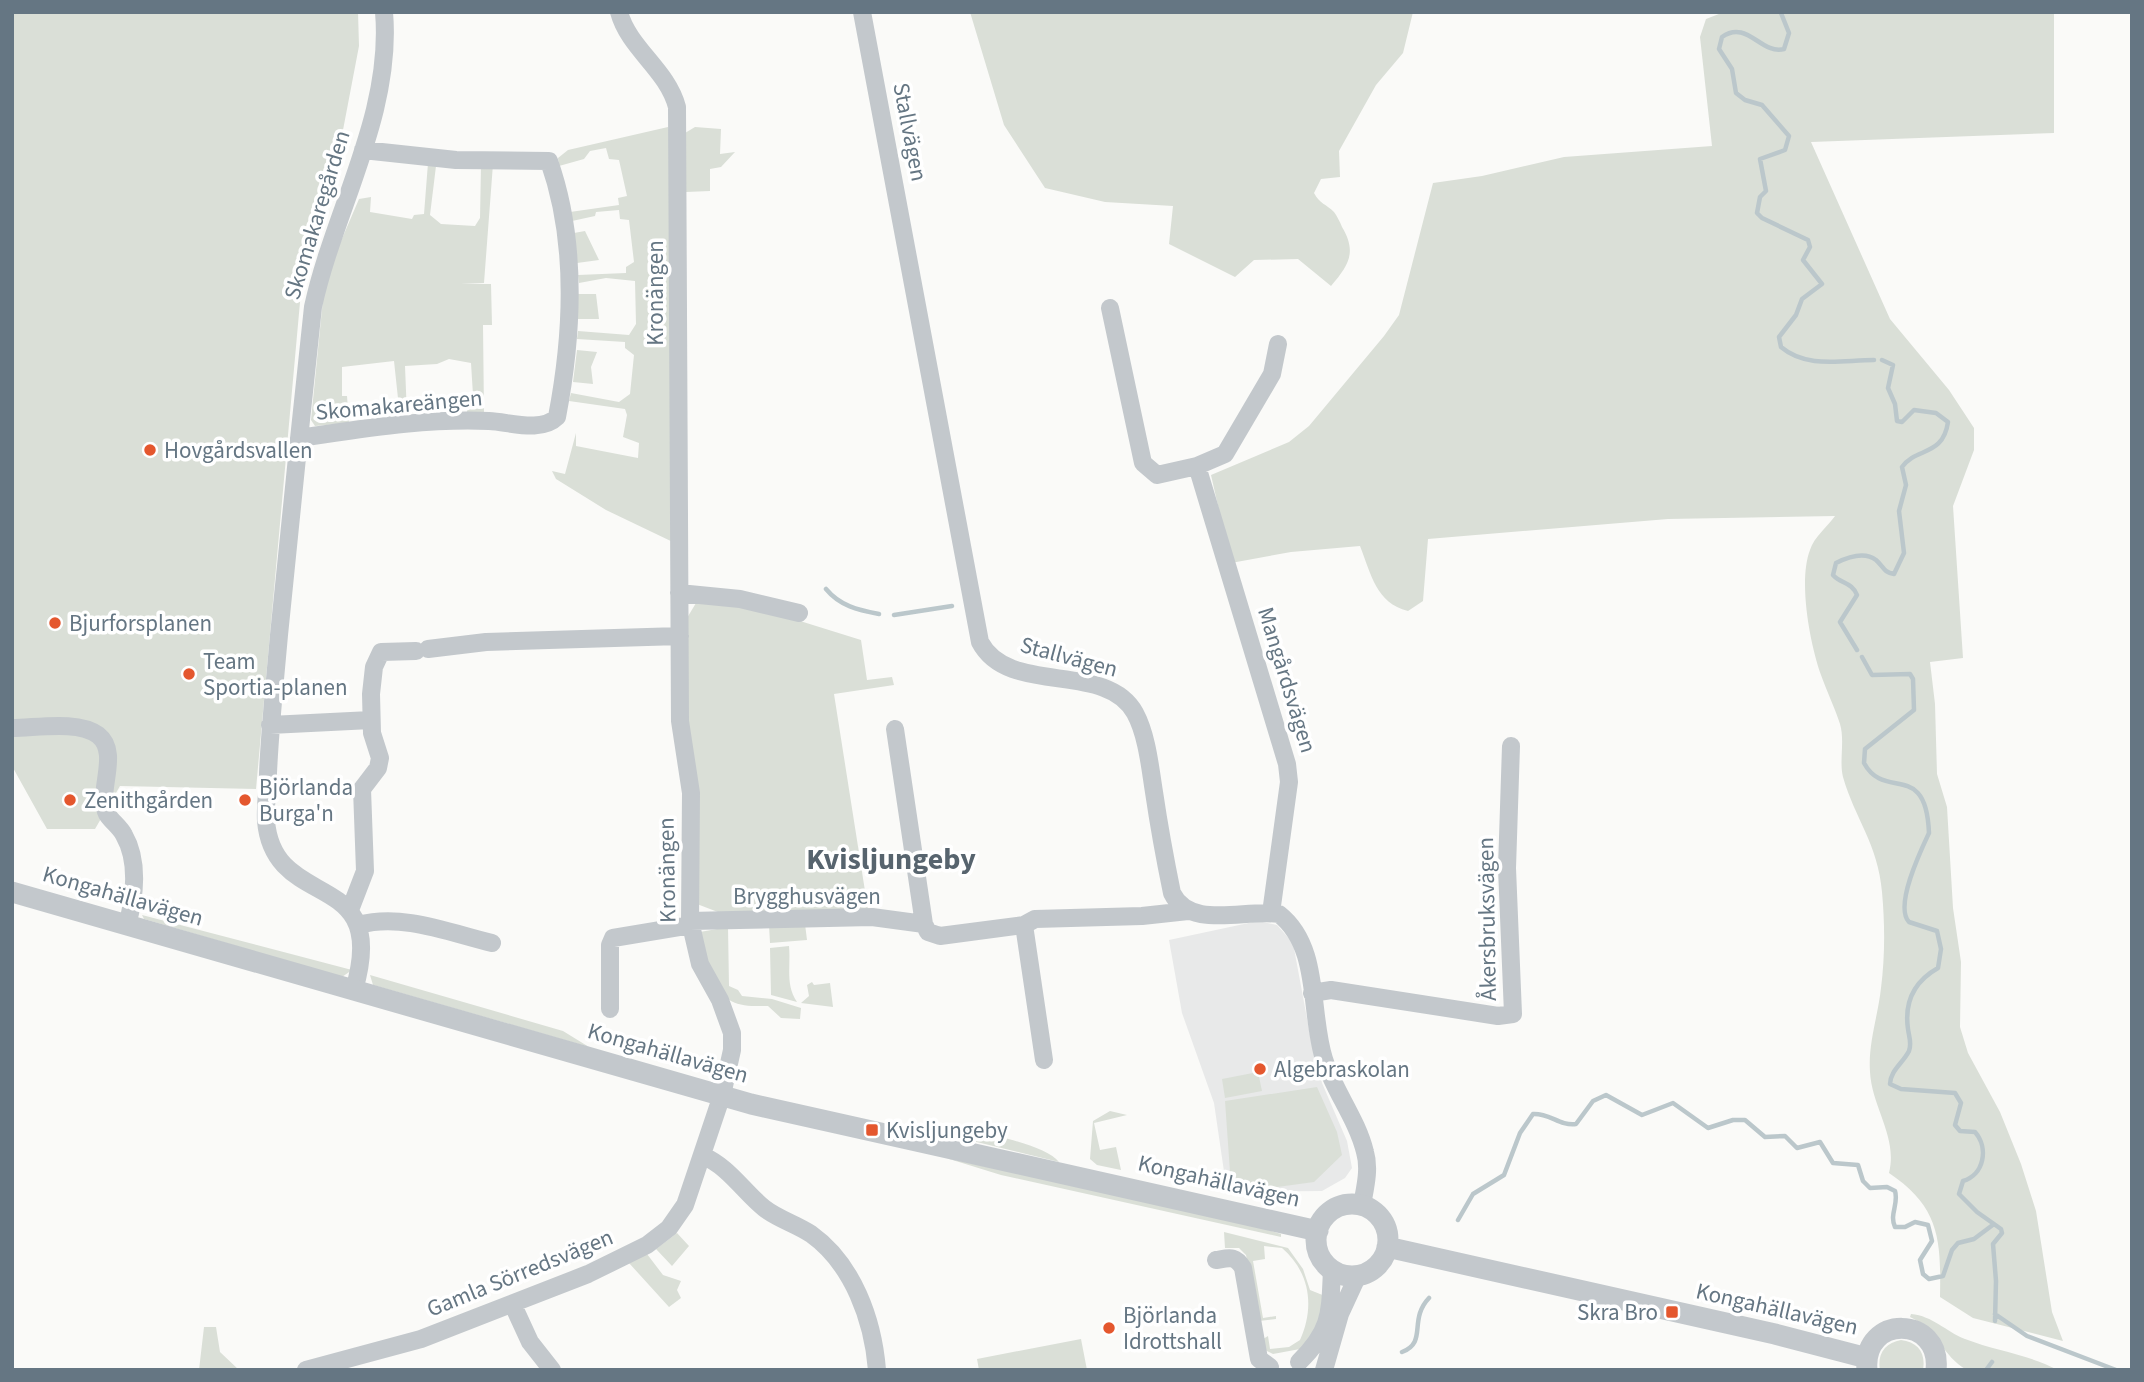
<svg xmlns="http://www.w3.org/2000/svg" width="2144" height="1382" font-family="'Source Sans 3',sans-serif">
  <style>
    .built { fill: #e8e9e9 }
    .green { fill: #dadfd7 }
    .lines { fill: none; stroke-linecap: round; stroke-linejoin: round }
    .stream { stroke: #bbc7cb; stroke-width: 4.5 }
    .minor { stroke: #c3c8cc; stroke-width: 18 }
    .tertiary { stroke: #c3c8cc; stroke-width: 21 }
    .poi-dot { fill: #e4572e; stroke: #fff; stroke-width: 2.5 }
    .labels { text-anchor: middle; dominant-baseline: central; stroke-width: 7; stroke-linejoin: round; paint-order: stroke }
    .street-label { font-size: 23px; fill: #657683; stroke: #fff }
    .poi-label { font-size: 23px; fill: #657683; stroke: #fff; text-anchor: start }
    .district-label { font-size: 30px; font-weight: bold; fill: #57646e; stroke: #fff }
  </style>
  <rect width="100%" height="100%" fill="#fafaf8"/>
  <path class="built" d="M 1258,921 L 1277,925 L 1293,943 L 1311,1040 L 1322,1083 L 1347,1141 L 1352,1168 L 1345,1178 L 1322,1191 L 1227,1192 L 1214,1103 L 1182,1013 L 1169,940 Z"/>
  <path class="green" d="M 12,12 L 358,12 L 359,46 L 343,130 L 305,247 L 256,789 L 120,786 L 95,829 L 47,829 L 12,766 Z
    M 970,12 L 1413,12 L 1403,53 L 1376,85 L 1339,151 L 1340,177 L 1321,179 L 1314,193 C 1320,204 1326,204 1334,212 C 1337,216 1340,222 1342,227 C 1357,252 1349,265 1331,286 L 1298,259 L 1254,260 L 1235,277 L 1169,244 L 1173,206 L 1105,202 L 1045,188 L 1004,125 Z
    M 1724,12 L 2054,12 L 2054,133 L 1811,142 L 1890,319 L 1949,390 L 1974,428 L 1974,450 L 1953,506 L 1963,658 L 1930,662 L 1935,704 L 1937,774 L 1947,807 L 1953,908 L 1961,962 L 1960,1027 L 1968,1053 L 2000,1112 L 2021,1164 L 2036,1211 L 2052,1312 L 2063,1341 L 1973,1318 L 1940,1297 C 1941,1240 1940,1207 1889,1173 C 1898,1137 1872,1108 1870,1072 C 1868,1043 1878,1016 1881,988 C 1885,957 1885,924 1882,892 C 1878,844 1855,819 1843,777 C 1839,761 1845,741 1840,724 C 1835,708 1827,692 1821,675 C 1810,644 1798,581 1810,550 C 1814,537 1828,526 1835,516 L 1668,519 L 1428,539 L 1423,601 L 1408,611 C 1376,603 1371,574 1360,546 L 1291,552 L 1231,563 L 1211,475 L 1289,442 L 1309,426 L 1384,336 L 1399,315 L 1433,183 L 1482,176 L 1564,157 L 1712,146 L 1700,37 L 1706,19 Z
    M 668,127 L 676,154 L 677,544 L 606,510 L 556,479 L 552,471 L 565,474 L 576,433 L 576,446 L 638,458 L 639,443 L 623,437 L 627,415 L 625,409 L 569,401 L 571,393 L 619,402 L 630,394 L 634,355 L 625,348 L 625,342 L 577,339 L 578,331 L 629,335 L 636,324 L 635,281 L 606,278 L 579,283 L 578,275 L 626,273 L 626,267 L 634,262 L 629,220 L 620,219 L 619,210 L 596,212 L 595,216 L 572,221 L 570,212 L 619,205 L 618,198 L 627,196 L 619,160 L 609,159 L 606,148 L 590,151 L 584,159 L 559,166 L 558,158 L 568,150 Z
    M 695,127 L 721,129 L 720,154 L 735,152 L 721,167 L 710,169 L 710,191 L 686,192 L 685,133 Z
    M 428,163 L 436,166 L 430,215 L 441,224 L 475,226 L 480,218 L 481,165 L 493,164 L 484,283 L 461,284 L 491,284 L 492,325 L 483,325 L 484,414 L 467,413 L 467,395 L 473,395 L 471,363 L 449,359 L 437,364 L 405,366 L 407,416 L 400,417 L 394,361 L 342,367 L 342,396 L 347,396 L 349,423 L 315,426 L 311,420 L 323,299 L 332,262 L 359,199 L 371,197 L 370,212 L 412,219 L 414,215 L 424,214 Z
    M 585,231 L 599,260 L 577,263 L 574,233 Z
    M 578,294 L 596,294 L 599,319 L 578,319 Z
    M 577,350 L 597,352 L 591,367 L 593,384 L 573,382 Z
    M 719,600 L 768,611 L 861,640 L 867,680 L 892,677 L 894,685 L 834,694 L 868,910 L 723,914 L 697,904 L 685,721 L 684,623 L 696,603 Z
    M 142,915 L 352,970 L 342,977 L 144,919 Z
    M 805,924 L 807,940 L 770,943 L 769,925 Z
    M 728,927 L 729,986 L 738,990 L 742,996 L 772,999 L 801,1008 L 800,1019 L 781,1018 L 768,1006 C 756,1006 742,1007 731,1001 C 713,991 702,951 700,932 Z
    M 789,946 C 791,965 785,985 797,1002 L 771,995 L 770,948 Z
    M 370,975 L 563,1031 L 589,1047 L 373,985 Z
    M 812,982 L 814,985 L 830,983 L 833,1007 L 801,1003 L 809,996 L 807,985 Z
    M 1258,1072 L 1262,1091 L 1225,1098 L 1222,1079 Z
    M 1317,1087 L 1337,1132 L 1342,1155 L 1314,1182 L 1263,1189 L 1231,1186 L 1225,1101 Z
    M 1110,1111 L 1127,1115 L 1094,1123 L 1100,1150 L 1116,1147 L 1121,1170 L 1097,1165 L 1090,1159 L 1093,1121 Z
    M 951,1128 C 975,1130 1045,1144 1059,1162 L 952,1136 Z
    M 946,1158 L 1240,1221 L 1281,1234 L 1281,1237 L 1001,1175 Z
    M 1224,1232 L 1288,1248 L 1303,1269 L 1310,1290 L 1325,1296 L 1324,1322 L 1300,1349 L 1273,1354 L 1265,1350 L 1263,1339 L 1268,1336 L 1270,1349 L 1289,1347 L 1300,1340 C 1315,1307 1310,1272 1282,1248 L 1264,1246 L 1265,1259 L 1253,1261 L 1263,1318 L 1276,1316 L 1276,1319 L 1259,1321 L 1246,1255 L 1239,1248 L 1225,1248 Z
    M 677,1233 L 689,1246 L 672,1266 L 656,1249 Z
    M 647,1254 L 663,1275 L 681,1281 L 677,1290 L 681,1298 L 669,1307 L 629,1263 Z
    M 1911,1314 C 1933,1316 1945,1331 1965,1339 C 1996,1351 2027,1354 2058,1370 L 1967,1370 C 1942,1356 1938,1330 1910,1317 Z
    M 204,1327 L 216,1327 L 220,1352 L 239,1370 L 199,1370 Z
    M 1081,1339 L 1087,1370 L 979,1370 L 977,1359 Z
    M 1901,1340 C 1918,1342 1926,1353 1923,1370 L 1880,1370 C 1877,1354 1885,1343 1901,1340 Z"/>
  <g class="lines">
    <path class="stream" d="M 1781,13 L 1789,33 L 1784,49 C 1761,55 1747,19 1722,37 L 1719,49 L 1732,69 L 1736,93 L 1745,100 L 1762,105 L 1789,136 L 1785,150 L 1760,159 L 1766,191 L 1760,197 L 1757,213 L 1762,218 L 1808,240 L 1810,247 L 1803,260 L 1822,284 L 1802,299 L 1796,315 L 1779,337 L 1781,347 C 1807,369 1842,360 1874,360
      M 826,589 C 840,606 858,610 879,614
      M 894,615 L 952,606
      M 1857,650 L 1840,622 L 1857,595 C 1852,582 1841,584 1833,575 L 1836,563 C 1848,557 1864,551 1876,560 C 1884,567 1883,572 1894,574 L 1904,553 L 1899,511 L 1906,485 L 1902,467 C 1916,447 1943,457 1948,422 L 1936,413 L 1914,410 L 1902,422 L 1897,421 L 1895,404 L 1888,388 L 1893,365 L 1882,360
      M 1862,657 L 1872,675 L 1910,674 L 1913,679 L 1914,710 L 1865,749 L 1864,763 C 1885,802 1926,759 1929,833 C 1921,850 1894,906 1909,922 L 1937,931 L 1941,949 L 1938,968 C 1915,981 1904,1001 1908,1029 C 1909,1037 1912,1043 1909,1051 C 1903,1063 1890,1071 1890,1084 L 1901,1089 L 1955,1093 L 1961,1103 L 1955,1125 L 1960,1131 L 1975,1132 C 1989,1148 1984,1175 1963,1181 L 1959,1194 L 1977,1212 L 2001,1229 L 2002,1233 L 1993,1244 L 1996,1281 L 1995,1321
      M 1458,1220 L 1473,1194 L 1504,1175 L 1520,1133 L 1533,1114 C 1550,1113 1559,1126 1576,1124 L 1593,1101 L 1606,1095 L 1642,1115 L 1673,1103 L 1708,1128 L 1733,1120 L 1745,1120 L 1765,1137 L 1785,1136 L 1797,1148 L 1820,1142 L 1833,1163 L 1858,1165 L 1863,1181 L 1870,1188 L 1887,1187 L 1895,1191 C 1899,1204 1889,1214 1895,1227 L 1905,1227 L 1915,1222 L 1928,1225 L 1932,1241 L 1920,1260 L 1923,1274 L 1929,1279 L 1943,1276 L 1952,1250 L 1958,1243 L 1974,1239 L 1994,1224
      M 1995,1314 L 2027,1336 L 2116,1370
      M 1402,1352 C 1428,1342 1408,1320 1429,1298
      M 1986,1370 L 1992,1362"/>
    <path class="minor" d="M 862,12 L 980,642 C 1009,697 1106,660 1135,713 C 1147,735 1150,767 1154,792 C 1159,826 1165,859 1172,893 C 1190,930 1244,909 1279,914 C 1321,947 1309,1012 1324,1059 C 1334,1091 1357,1119 1365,1152 C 1370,1169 1365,1188 1362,1205
      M 1110,308 L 1143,463 L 1157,475 L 1197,466 L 1287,764 L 1289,782 L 1271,913
      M 299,438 C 362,429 426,418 489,421 C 510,422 541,433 557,417 C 573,333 578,243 549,161 L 456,160 L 363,150
      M 1197,466 L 1225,454 L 1272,374 L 1278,344
      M 679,593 L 740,599 L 799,613
      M 428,649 L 486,642 L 680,636
      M 270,725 L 371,720
      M 12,728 C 36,728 78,720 98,735 C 121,753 96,792 107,814 C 111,821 120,827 124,835 C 139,861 135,897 127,925
      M 895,729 L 924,924
      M 350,910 L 365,871 L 362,789 L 378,768 L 380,758 L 372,733 L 371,694 L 374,667 L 381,652 L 416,651
      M 690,921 L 872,917 L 924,924 L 928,932 L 940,936 L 1024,925 L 1035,919 L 1142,916 L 1188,911
      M 359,925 C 402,913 450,933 492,943
      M 1024,925 L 1044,1060
      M 354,990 C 391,865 274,914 266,821 C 265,806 268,789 268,773 C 270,727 275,681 279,635 C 290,526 301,416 313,307 C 334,210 393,114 384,12
      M 1312,993 L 1331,990 L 1498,1016 L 1513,1014 L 1507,868 L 1511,746
      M 610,1009 L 610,945 L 613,938 L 691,925
      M 703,1156 C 728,1166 744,1192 764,1208 C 778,1219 796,1224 811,1234 C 853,1264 873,1320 877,1370
      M 1216,1260 C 1229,1258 1235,1255 1243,1268 L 1259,1359 L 1270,1367
      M 513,1305 L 530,1342 L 552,1370
      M 1299,1362 C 1332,1330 1330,1312 1332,1269
      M 306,1370 L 421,1339 L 588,1274 L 647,1245 L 669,1228 L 685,1205 L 722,1095 L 732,1050 L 732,1033 L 720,1000 L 700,964 L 690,921 L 691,793 L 680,721 L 677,107 C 667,69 629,49 619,12
      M 1324,1370 L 1340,1314 L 1358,1275"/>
    <path class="tertiary" d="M 12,892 L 751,1104 L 1318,1231
      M1316 1240a36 36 0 1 1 72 0a36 36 0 1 1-72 0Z
      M 1387,1247 L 1775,1334 L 1867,1358
      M 1867,1370 C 1862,1314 1942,1315 1936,1370"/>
  </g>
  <g class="poi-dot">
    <circle cx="150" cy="450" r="7"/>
    <circle cx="55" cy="623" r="7"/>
    <circle cx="189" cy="674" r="7"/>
    <circle cx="70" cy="800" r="7"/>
    <circle cx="245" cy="800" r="7"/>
    <circle cx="1260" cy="1069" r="7"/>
    <rect x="865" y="1123" width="14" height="14" rx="3.5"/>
    <rect x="1665" y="1305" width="14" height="14" rx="3.5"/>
    <circle cx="1109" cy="1328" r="7"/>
  </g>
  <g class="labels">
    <g class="street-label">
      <text transform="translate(910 132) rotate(79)">Stallvägen</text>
      <text transform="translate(317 215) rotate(-73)">Skomakaregården</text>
      <text transform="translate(655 293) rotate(-90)">Kronängen</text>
      <text transform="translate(399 405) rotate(-5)">Skomakareängen</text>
      <text transform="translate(1069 657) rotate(15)">Stallvägen</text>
      <text transform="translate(1287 680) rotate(73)">Mangårdsvägen</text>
      <text transform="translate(667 870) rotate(-91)">Kronängen</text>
      <text transform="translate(123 896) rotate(16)">Kongahällavägen</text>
      <text x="807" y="896">Brygghusvägen</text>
      <text transform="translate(1487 919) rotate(-91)">Åkersbruksvägen</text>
      <text transform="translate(668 1053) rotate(16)">Kongahällavägen</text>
      <text transform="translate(1219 1181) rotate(13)">Kongahällavägen</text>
      <text transform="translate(520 1273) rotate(-22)">Gamla Sörredsvägen</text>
      <text transform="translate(1777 1309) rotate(13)">Kongahällavägen</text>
    </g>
    <g class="poi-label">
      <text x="164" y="450">Hovgårdsvallen</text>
      <text x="69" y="623">Bjurforsplanen</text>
      <text x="203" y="661">Team<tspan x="203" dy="26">Sportia-planen</tspan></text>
      <text x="259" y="787">Björlanda<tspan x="259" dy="26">Burga'n</tspan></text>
      <text x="84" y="800">Zenithgården</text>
      <text x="1274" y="1069">Algebraskolan</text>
      <text x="886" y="1130">Kvisljungeby</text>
      <text x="1658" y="1312" text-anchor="end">Skra Bro</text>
      <text x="1123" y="1315">Björlanda<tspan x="1123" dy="26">Idrottshall</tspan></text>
    </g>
    <g class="district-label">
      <text x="891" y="859">Kvisljungeby</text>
    </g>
  </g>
  <rect width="2144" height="1382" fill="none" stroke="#657683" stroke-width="28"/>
</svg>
